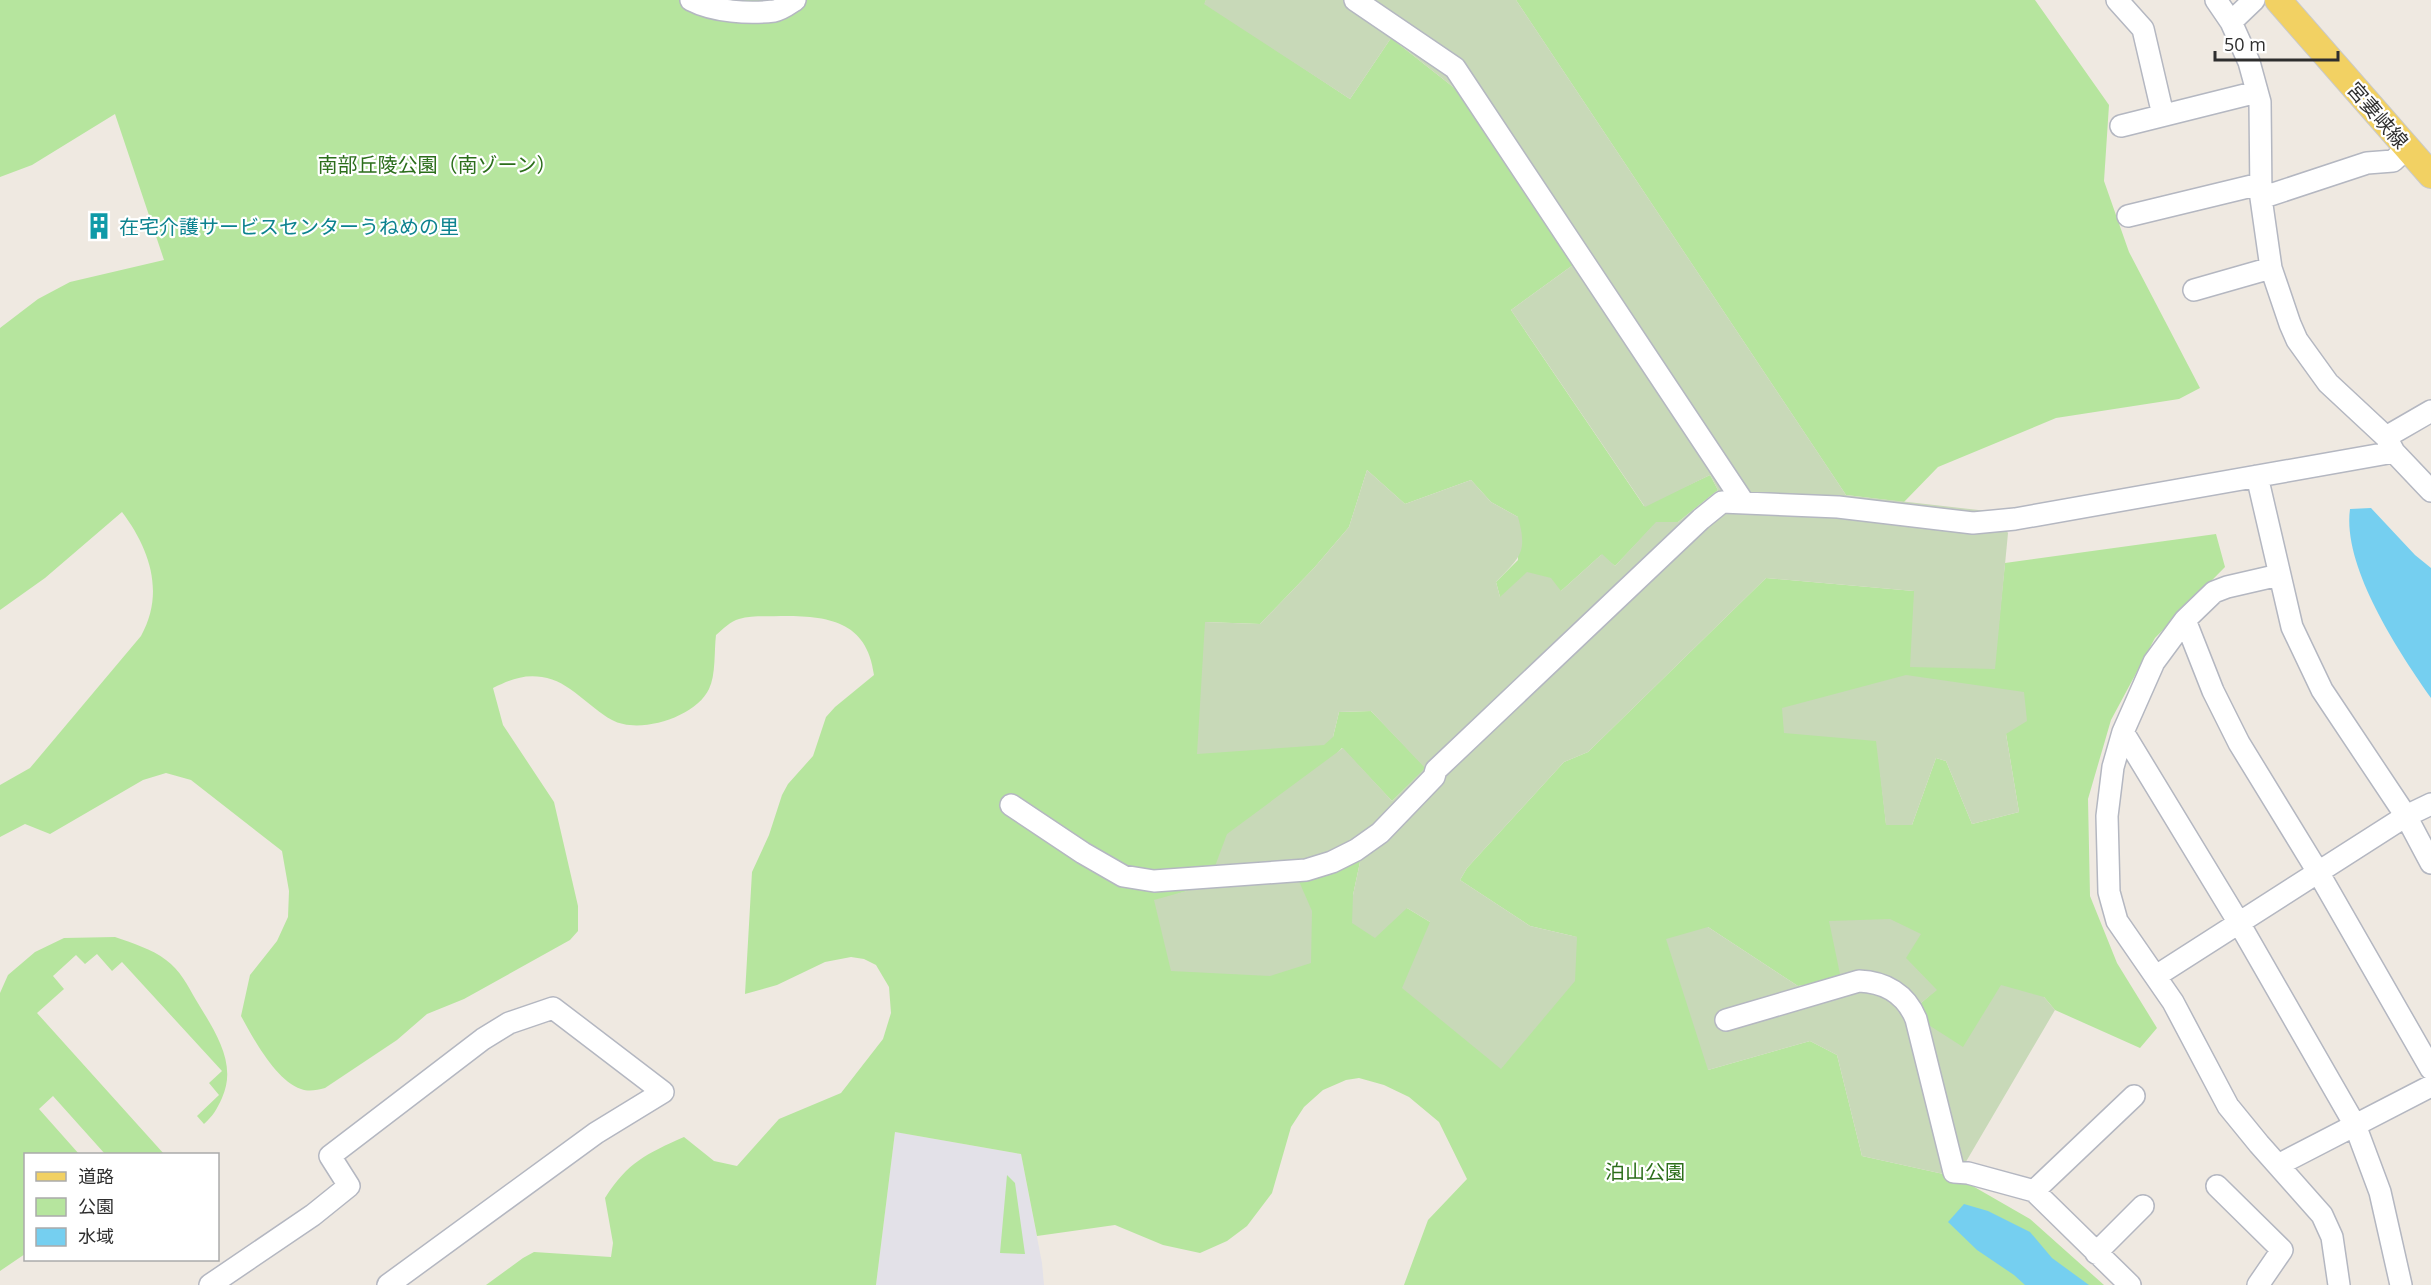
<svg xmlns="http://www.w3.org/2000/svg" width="2431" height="1285" font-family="'Open Sans','Noto Sans JP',sans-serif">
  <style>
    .industrial { fill: #e3e1e8 }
    .green { fill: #b6e59e; fill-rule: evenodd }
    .cemetery { fill: #c8d9b8 }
    .water { fill: #75cff0 }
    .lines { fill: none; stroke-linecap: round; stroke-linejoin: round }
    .minor-casing { stroke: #b4b7c1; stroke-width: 24 }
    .major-casing { stroke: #c9c9c9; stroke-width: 28 }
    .minor { stroke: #fff; stroke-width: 21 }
    .major { stroke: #f2d163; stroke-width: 26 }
    .labels { text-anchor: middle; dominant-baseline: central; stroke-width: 4.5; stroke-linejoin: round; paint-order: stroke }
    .street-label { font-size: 20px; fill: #2e2e2e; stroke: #fff }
    .park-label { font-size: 20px; fill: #2c6e1b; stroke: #fff }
    .culture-label { font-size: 20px; fill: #0d838f; stroke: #fff; text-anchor: start }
  </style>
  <rect width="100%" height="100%" fill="#efe9e1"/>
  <path class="industrial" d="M 895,1132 L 1021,1154 L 1042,1263 L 1044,1285 L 876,1285 Z"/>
  <path class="green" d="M 0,0 L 1206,0 L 1205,3 L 1350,99 L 1391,38 L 1457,90 L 1573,265 L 1511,310 L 1644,506 L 1710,475 L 1718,490 L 1678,522 L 1656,523 L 1615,566 L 1601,555 L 1561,591 L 1500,597 L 1496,582 L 1518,560 L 1518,517 L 1491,502 L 1471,480 L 1405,504 L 1367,470 L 1349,527 L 1314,568 L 1260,624 L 1205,622 L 1333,737 L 1339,712 L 1371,711 L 1426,768 L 1392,801 L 1342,748 L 1208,885 L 1154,901 L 1297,879 L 1350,853 L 1360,862 L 1353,895 L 1407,908 L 1430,922 L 1577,937 L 1530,926 L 1460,880 L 1467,868 L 1564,762 L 1588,752 L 1766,578 L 1914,591 L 1994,669 L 2005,563 L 2216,534 L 2225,567 L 2155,638 L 2111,720 L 2088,799 L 2090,896 L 2117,963 L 2157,1028 L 2140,1048 L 2055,1010 L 2044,997 L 1963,1048 L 1924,1023 L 1921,1003 L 1936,990 L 1906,959 L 1841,979 L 1798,986 L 1708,927 L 1708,1070 L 1810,1041 L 1837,1055 L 1862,1156 L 1957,1177 L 2030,1219 L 2104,1285 L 1404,1285 L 1428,1220 L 1467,1179 L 1439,1122 L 1409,1097 L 1384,1085 L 1359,1078 L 1346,1080 L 1323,1090 L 1304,1107 L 1291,1127 L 1272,1193 L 1247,1226 L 1227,1241 L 1200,1253 L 1163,1245 L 1115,1225 L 1037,1236 L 1021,1154 L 895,1132 L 876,1285 L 486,1285 L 523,1258 L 534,1252 L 611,1257 L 613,1243 L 605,1198 C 628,1162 646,1154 684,1137 L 714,1161 L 737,1166 L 779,1119 L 841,1093 L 883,1039 L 891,1013 L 889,987 L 876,965 L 864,959 L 851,957 L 825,962 L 777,985 L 745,994 L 752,872 L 769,835 L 782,795 L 788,784 L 813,756 L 826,717 L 835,707 L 874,675 C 867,620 827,616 781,616 C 767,617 752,615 739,619 C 731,621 723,629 716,635 C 714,651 716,675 709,689 C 696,717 639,735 612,720 C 588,707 570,681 542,677 C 523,674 510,680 493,688 L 503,725 L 554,802 L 578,906 L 578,931 L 570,940 L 464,999 L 427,1014 L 397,1040 L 325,1088 C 317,1090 309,1092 301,1089 C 276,1081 253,1038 241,1016 L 250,975 L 277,941 L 288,917 L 289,891 L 282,851 L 191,780 L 166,773 L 143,780 L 50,834 L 25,824 L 0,837 L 0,785 L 30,768 L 141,636 C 165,593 150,549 122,512 L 45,578 L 0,610 L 0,328 L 38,299 L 70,282 L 164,260 L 115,114 L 32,165 L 0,177 ZM 2006,734 L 2019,812 L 1972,824 L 1946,761 L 1936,758 L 1912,825 L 1886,824 L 1877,741 Z
    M 1516,0 L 2035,0 L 2109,105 L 2104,181 L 2129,252 L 2200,388 L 2179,399 L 2056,418 L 1938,467 L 1904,502 L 1846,495 Z
    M 115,937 C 132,943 152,949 166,960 C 180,970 188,986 196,1000 C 214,1030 238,1063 222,1098 C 217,1109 213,1116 204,1124 L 197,1116 L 219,1095 L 209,1083 L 222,1071 L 122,962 L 112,971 L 97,954 L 85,964 L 76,955 L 53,976 L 64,989 L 37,1013 L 164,1154 L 105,1154 L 53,1096 L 39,1109 L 79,1154 L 26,1154 L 25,1254 L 0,1271 L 0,993 L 8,975 L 35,952 L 64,938 Z
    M 1007,1175 L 1015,1183 L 1025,1254 L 1000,1253 Z"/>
  <path class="cemetery" d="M 1206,0 L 1516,0 L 1846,495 L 1996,512 L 2008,533 L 1995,669 L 1910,667 L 1914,591 L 1766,578 L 1588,752 L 1564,762 L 1467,868 L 1460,880 L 1530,926 L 1577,937 L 1575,981 L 1501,1069 L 1402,988 L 1430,922 L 1407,908 L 1375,938 L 1352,923 L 1353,895 L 1360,862 L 1350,853 L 1298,879 L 1312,911 L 1311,963 L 1270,976 L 1171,971 L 1154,900 L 1208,885 L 1227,834 L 1343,748 L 1392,801 L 1425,768 L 1371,711 L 1339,712 L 1333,737 L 1324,745 L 1197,754 L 1205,622 L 1260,624 L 1314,568 L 1349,527 L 1367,470 L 1405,504 L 1471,480 L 1491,502 L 1518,517 C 1528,553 1520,557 1496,582 L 1500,597 L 1527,572 L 1551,578 L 1561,591 L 1602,554 L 1615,566 L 1656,522 L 1678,522 L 1718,490 L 1710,475 L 1645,507 L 1511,310 L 1573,265 L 1457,90 L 1391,38 L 1350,99 L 1204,4 Z
    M 1906,675 L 2024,692 L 2027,721 L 2006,734 L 2019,812 L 1972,824 L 1946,761 L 1936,758 L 1912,825 L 1886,825 L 1876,741 L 1784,733 L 1782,708 Z
    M 1890,919 L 1921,934 L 1906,958 L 1937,990 L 1921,1003 L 1924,1022 L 1963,1047 L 2001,985 L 2044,997 L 2055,1010 L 1957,1177 L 1862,1156 L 1837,1055 L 1810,1041 L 1708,1070 L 1666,939 L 1708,927 L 1798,986 L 1841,979 L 1829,921 Z"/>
  <path class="water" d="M 2371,508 L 2415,555 L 2431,568 L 2431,698 C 2399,652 2342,567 2350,509 Z
    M 1964,1204 L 1988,1211 L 2030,1232 L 2052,1258 L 2089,1285 L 2025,1285 L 2014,1275 L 1977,1250 L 1948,1222 Z"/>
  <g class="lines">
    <defs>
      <path id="minor" d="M 691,0 C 714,12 749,14 774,11 C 781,10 789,4 795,0
        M 1355,0 L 1455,68 L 1744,503
        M 2117,0 L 2143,29 L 2163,115
        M 2216,0 L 2231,22 L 2249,62 L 2260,102 L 2261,198 L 2271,268 L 2290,324 L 2297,340 L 2328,383 L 2386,437 L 2394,452 L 2431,491
        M 2231,22 L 2254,0
        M 2121,126 L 2257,92
        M 2261,198 L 2367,163 L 2393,161 L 2407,148
        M 2128,216 L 2260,184
        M 2194,290 L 2271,268
        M 2386,437 L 2431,411
        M 2257,476 L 2292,627 L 2322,690 L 2406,816 L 2431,863
        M 2279,575 L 2227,587 L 2214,592 L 2185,620 L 2154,662 L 2123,732 L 2113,767 L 2107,816 L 2109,892 L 2117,921 L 2173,1002 L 2228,1106 L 2259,1144 L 2322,1215 L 2332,1237 L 2339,1285
        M 2185,620 L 2213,691 L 2239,743 L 2318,872 L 2431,1069
        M 2123,732 L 2239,923 L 2355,1125 L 2380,1192 L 2401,1285
        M 1011,805 L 1083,853 L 1123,876 L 1154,881 L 1306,870 L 1332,862 L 1356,850 L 1380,833 L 1434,777 L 1436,770 L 1701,519 L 1722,502 L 1838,507 L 1973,523 L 2015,519 L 2394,452
        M 2156,976 L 2406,816 L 2431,804
        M 1726,1020 L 1859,981 C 1885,982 1906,994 1916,1019 L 1954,1172 L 1968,1173 L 2034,1191 L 2130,1285
        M 2278,1165 L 2431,1086
        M 2217,1186 L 2282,1250 L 2258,1285
        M 2034,1191 L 2134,1096
        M 2096,1253 L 2143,1206
        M 210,1285 L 313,1215 L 349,1186 L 330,1156 L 483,1039 L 509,1023 L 553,1008 L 663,1092 L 596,1133 L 388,1285"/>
      <path id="major" d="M 2278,0 L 2431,175"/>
    </defs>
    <use href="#minor" class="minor-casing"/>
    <use href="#major" class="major-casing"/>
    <use href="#minor" class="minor"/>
    <use href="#major" class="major"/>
  </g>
  <defs>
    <symbol id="building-bare" viewBox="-9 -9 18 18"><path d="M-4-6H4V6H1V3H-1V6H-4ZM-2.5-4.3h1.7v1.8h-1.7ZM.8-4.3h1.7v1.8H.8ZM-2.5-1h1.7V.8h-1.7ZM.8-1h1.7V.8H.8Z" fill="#0f9aa8" stroke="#fff" stroke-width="2.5" paint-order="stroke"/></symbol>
  </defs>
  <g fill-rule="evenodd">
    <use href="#building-bare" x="80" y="207" width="38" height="38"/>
  </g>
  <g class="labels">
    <g class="street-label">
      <text transform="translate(2378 115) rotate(49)">宮妻峡線</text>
    </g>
    <g class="park-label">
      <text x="437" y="164">南部丘陵公園（南ゾーン）</text>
      <text x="1645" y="1171">泊山公園</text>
    </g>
    <g class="culture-label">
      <text x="119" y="226">在宅介護サービスセンターうねめの里</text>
    </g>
  </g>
  <rect x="24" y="1153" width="195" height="108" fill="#ffffff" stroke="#ababab" stroke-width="1.5"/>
  <rect x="36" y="1172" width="30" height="9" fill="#f2d163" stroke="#ababab" stroke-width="1.5"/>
  <text x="78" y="1183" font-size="18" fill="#2e2e2e">道路</text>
  <rect x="36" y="1198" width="30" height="18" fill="#b6e59e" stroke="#ababab" stroke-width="1.5"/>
  <text x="78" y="1213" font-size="18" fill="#2e2e2e">公園</text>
  <rect x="36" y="1228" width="30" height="18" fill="#75cff0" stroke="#ababab" stroke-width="1.5"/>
  <text x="78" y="1243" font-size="18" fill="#2e2e2e">水域</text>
  <path d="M2215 51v9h123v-9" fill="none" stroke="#2e2e2e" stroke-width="3"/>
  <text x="2224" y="51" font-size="18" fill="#2e2e2e" stroke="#ffffff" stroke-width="4.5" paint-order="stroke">50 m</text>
</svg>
